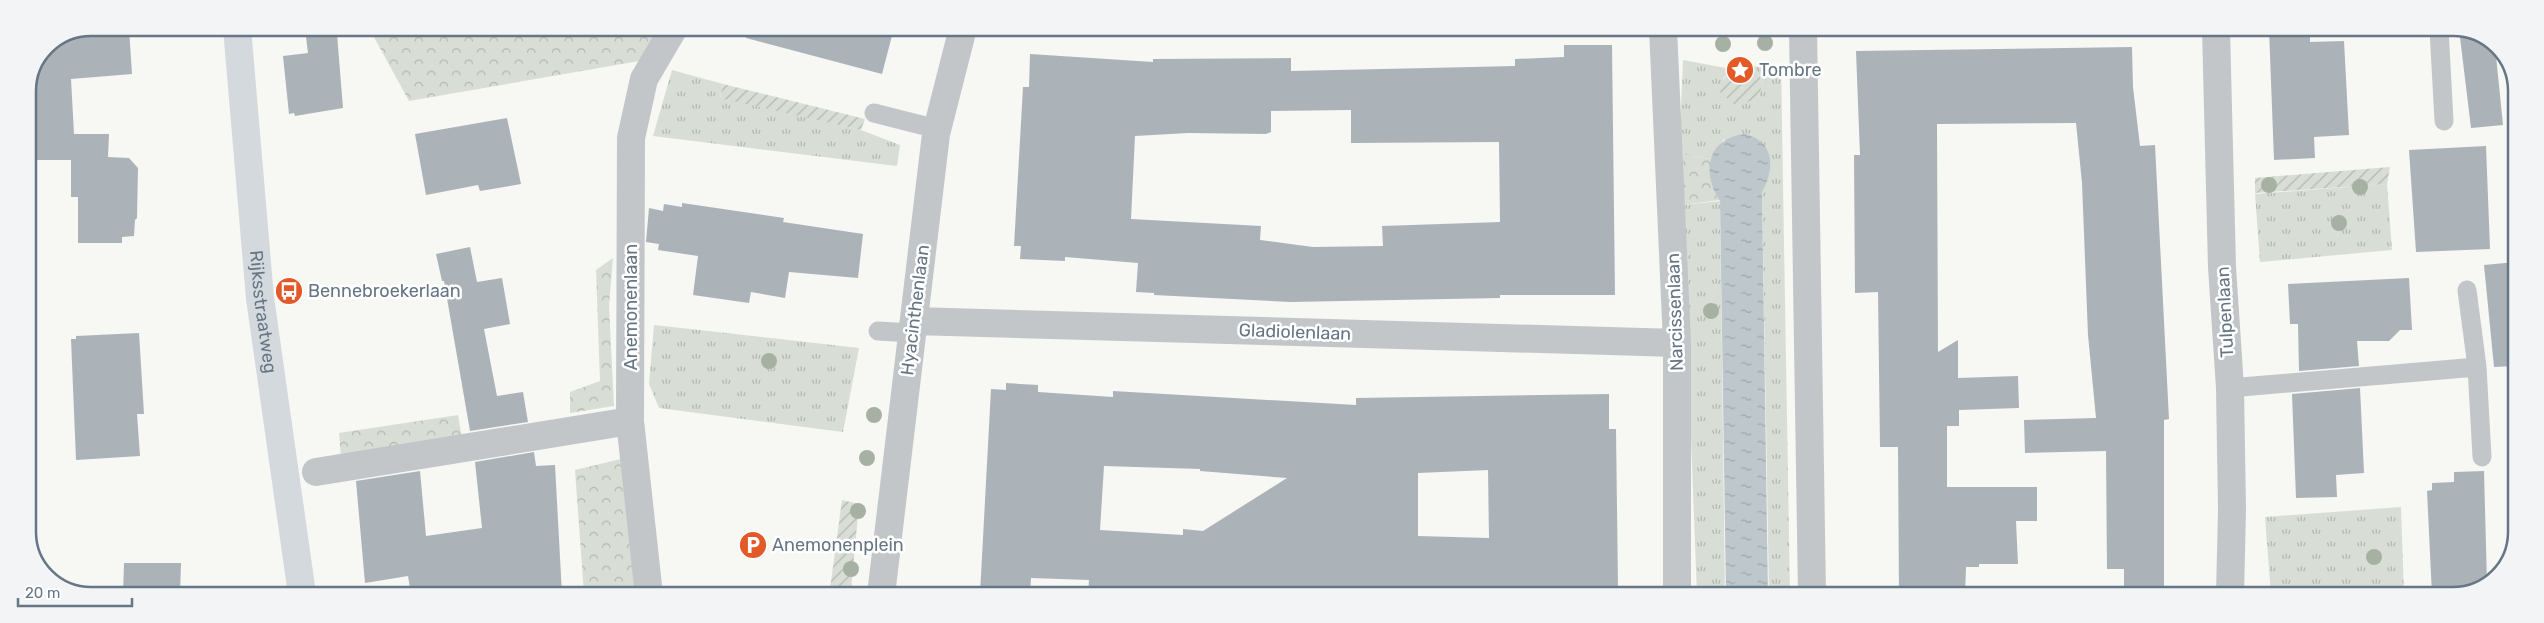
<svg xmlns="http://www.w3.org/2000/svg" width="2544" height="623" font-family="Rubik,sans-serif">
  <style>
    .grass { fill: url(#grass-tufts) }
    .forest { fill: url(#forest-crowns) }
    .garden { fill: url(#garden-furrows) }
    .water { fill: url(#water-ripples) }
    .building { fill: #abb3b9; fill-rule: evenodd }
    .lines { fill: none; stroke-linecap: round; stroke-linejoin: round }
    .service { stroke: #c2c6c9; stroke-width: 19 }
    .pedestrian { stroke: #c2c6c9; stroke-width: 28 }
    .minor { stroke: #c2c6c9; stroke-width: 28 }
    .primary { stroke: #d4d9dd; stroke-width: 28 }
    .tree { fill: #a7b1a3 }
    .labels { text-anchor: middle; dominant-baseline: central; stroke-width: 5; stroke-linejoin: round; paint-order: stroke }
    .poi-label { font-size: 18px; fill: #667685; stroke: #fff; text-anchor: start }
    .street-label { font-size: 18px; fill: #667685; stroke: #fff }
    .rim { fill: none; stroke: #667685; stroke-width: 2.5 }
  </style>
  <defs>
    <pattern id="grass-tufts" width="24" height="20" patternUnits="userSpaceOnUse" patternTransform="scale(1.25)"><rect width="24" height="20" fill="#d8ded5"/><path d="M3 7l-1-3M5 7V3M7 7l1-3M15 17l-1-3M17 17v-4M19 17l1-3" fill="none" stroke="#b3b9b2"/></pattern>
    <pattern id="forest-crowns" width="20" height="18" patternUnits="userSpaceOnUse" patternTransform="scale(1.25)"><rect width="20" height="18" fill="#d8ded5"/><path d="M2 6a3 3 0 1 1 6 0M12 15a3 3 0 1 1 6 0" fill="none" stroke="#b3b9b2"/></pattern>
    <pattern id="garden-furrows" width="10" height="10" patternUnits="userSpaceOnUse" patternTransform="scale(1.25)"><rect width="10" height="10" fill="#d8ded5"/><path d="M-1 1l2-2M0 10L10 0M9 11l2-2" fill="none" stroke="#b3b9b2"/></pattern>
    <pattern id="water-ripples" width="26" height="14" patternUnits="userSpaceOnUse" patternTransform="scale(1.25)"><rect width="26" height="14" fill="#bdc7cc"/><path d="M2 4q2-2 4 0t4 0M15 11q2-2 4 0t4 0" fill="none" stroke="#9da6ab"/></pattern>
  </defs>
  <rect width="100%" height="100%" fill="#f7f7f4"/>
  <path class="grass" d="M 1683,60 L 1731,69 L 1723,79 L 1758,99 L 1763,83 L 1757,72 L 1746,67 L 1781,65 L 1790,595 L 1769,595 L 1762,192 L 1724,139 L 1711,159 L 1679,154 Z
    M 672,70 L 723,84 L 720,97 L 861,130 L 900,145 L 897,166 L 653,136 Z
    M 2387,184 L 2392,250 L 2260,262 L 2255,194 Z
    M 1720,201 L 1725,595 L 1697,595 L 1682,205 Z
    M 654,325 L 859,348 L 843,432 L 659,408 L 649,384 Z
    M 2401,507 L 2404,595 L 2271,595 L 2265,517 Z"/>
  <path class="forest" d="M 369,28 L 660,28 L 645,60 L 409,101 Z
    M 1679,154 L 1711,159 C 1709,177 1710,186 1720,200 L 1682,205 Z
    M 613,258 L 609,306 L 614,406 L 570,413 L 570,392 L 600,381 L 596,270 Z
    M 458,415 L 462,438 L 341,457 L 339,433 Z
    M 625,458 L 641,595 L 584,594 L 575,470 Z"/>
  <path class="garden" d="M 1740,65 L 1757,72 L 1763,83 L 1758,99 L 1735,105 L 1719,91 C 1723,79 1727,71 1740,65 Z
    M 723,84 L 865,119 L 861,130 L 720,98 Z
    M 2390,167 L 2387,184 L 2255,193 L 2255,178 Z
    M 842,500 L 859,504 L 851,590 L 830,589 Z"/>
  <path class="water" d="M 1745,134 C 1775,141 1775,169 1762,192 L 1768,595 L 1726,595 L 1720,201 C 1701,173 1707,138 1745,134 Z"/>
  <path class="building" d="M 91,28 L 129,28 L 132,74 L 71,79 L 74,134 L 109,134 L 108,157 L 129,158 L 138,168 L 137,218 L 135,220 L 134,236 L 122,237 L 122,243 L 78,243 L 78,197 L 71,197 L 71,160 L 28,160 L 29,120 L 32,120 L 30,85 L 46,46 Z
    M 747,28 L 894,28 L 882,74 L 746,38 Z
    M 2269,29 L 2310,29 L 2310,42 L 2344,41 L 2349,135 L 2314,137 L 2315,158 L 2274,160 Z
    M 2459,29 L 2465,29 L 2495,46 L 2503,125 L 2471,128 Z
    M 337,34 L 343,108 L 295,116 L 294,113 L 289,114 L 283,56 L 308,53 L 306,37 Z
    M 1564,45 L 1612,45 L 1615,295 L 1500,295 L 1500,298 L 1290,302 L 1154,295 L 1154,293 L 1136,292 L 1138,263 L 1065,257 L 1065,261 L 1020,259 L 1021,246 L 1014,246 L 1023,87 L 1029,87 L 1030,54 L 1153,62 L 1153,59 L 1291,58 L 1291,71 L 1428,68 L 1515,66 L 1515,59 L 1564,57 ZM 1351,110 L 1351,143 L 1499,142 L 1500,222 L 1382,226 L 1383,246 L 1313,247 L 1260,240 L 1261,226 L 1131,219 L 1135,136 L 1188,133 L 1266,134 L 1271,132 L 1271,111 Z
    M 2132,47 L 2133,87 L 2140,146 L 2155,145 L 2169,419 L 2164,420 L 2164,590 L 2124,590 L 2124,569 L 2107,569 L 2106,451 L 2025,453 L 2024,420 L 2096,418 L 2088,335 L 2082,183 L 2076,123 L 1937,124 L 1938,352 L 1958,340 L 1958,378 L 2018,376 L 2019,408 L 1959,410 L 1959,426 L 1947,426 L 1947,487 L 2037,487 L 2037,521 L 2016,521 L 2018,564 L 1979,564 L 1979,567 L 1966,567 L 1965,595 L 1899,595 L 1898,447 L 1880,447 L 1878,292 L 1855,293 L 1854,155 L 1860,155 L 1856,51 Z
    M 507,118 L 521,184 L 480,191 L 478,185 L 426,195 L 415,134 Z
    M 2486,146 L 2490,249 L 2416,252 L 2409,150 Z
    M 682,203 L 784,218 L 783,222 L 863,234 L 858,278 L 789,272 L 785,298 L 751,292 L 749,303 L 693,295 L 698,256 L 658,250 L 659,244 L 646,242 L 649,208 L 663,211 L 664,204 L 682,207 Z
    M 470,247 L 477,282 L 502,278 L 510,324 L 484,329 L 497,396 L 523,392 L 528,422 L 470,431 L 444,281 L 442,281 L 436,254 Z
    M 2516,262 L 2516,366 L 2494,367 L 2484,265 Z
    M 2409,278 L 2412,330 L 2400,330 L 2389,341 L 2357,341 L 2359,366 L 2299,371 L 2298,324 L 2290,324 L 2288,284 Z
    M 139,333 L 144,414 L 137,414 L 140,456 L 76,460 L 71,339 L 76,339 L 76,336 Z
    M 1006,383 L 1038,385 L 1038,392 L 1113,397 L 1113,391 L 1356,405 L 1356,398 L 1609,394 L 1609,429 L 1616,429 L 1618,587 L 1611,588 L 1611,595 L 1088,595 L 1089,580 L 1031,578 L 1030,595 L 980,594 L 991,389 L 1006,390 ZM 1104,466 L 1200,469 L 1200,471 L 1287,478 L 1203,531 L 1183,529 L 1183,535 L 1100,530 ZM 1488,470 L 1489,538 L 1418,536 L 1418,473 Z
    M 2360,388 L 2364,473 L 2336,475 L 2337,497 L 2296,498 L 2292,394 Z
    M 534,452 L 536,466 L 555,465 L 562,594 L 411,594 L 408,576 L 365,583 L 356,481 L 420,471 L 426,536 L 482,528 L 475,462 Z
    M 2484,471 L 2487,583 L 2453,596 L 2432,595 L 2427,491 L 2432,490 L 2432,483 L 2454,482 L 2454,472 Z
    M 124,563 L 181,563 L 180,594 L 123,594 Z"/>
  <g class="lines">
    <path class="service" d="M 2439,29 L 2444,121
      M 874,113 L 937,129
      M 878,331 L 912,333
      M 2477,367 L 2482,457
      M 2230,388 L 2477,367 L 2467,290"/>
    <path class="pedestrian" d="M 316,472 L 630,421
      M 649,595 L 630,421 L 631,138 L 644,79 L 674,28"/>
    <path class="minor" d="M 1663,28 L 1677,343 L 1677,595
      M 1803,28 L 1812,595
      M 2216,29 L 2222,267 L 2230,388 L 2232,509 L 2230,595
      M 914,321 L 1677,343
      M 881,595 L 936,134 L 963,28"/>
    <path class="primary" id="s1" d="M 237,28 L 260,298 L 302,594"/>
  </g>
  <g class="tree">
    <circle cx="1765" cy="43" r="8"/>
    <circle cx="1723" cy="44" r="8"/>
    <circle cx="2269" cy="185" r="8"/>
    <circle cx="2360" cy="187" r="8"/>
    <circle cx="2339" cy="223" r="8"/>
    <circle cx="1711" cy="311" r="8"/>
    <circle cx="769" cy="361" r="8"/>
    <circle cx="874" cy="415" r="8"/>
    <circle cx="867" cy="458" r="8"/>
    <circle cx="858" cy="511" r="8"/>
    <circle cx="2374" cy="557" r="8"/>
    <circle cx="851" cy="569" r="8"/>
  </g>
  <defs>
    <symbol id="sight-disc" viewBox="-11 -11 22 22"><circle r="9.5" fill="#e35928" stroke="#fff"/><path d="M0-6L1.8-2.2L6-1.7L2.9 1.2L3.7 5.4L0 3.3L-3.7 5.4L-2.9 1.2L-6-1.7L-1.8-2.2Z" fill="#fff"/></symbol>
    <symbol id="bus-disc" viewBox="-11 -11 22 22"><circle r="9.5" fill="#e35928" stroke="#fff"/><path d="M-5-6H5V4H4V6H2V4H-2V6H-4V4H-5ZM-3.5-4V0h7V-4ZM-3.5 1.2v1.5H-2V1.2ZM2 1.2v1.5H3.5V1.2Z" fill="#fff"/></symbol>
    <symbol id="parking-disc" viewBox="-11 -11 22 22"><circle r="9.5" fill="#e35928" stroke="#fff"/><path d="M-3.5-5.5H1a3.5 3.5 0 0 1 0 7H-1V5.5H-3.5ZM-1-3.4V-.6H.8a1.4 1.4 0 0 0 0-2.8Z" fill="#fff"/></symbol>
  </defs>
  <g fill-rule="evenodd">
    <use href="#sight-disc" x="1724" y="54" width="32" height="32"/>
    <use href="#bus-disc" x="273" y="275" width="32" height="32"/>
    <use href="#parking-disc" x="737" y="529" width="32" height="32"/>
  </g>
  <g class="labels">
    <g class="poi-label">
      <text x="1759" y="70">Tombre</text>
      <text x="308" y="291">Bennebroekerlaan</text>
      <text x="772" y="545">Anemonenplein</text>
    </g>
    <g class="street-label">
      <text transform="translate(631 307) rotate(-90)">Anemonenlaan</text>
      <text transform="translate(915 310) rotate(-83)">Hyacinthenlaan</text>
      <text stroke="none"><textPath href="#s1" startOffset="285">Rijksstraatweg</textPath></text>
      <text transform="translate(1675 312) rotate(-92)">Narcissenlaan</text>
      <text transform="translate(2225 312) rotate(-93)">Tulpenlaan</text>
      <text transform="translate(1295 332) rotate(2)">Gladiolenlaan</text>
    </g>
  </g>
  <path d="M0 0H2544V623H0ZM91 36H2453A55 55 0 0 1 2508 91V532A55 55 0 0 1 2453 587H91A55 55 0 0 1 36 532V91A55 55 0 0 1 91 36Z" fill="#f3f4f5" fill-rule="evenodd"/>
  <path class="rim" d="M91 36H2453A55 55 0 0 1 2508 91V532A55 55 0 0 1 2453 587H91A55 55 0 0 1 36 532V91A55 55 0 0 1 91 36Z"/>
  <path d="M18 598v8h114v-8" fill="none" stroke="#667685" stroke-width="2.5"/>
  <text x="25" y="598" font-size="15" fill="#667685" stroke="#ffffff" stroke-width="4" paint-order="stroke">20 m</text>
</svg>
